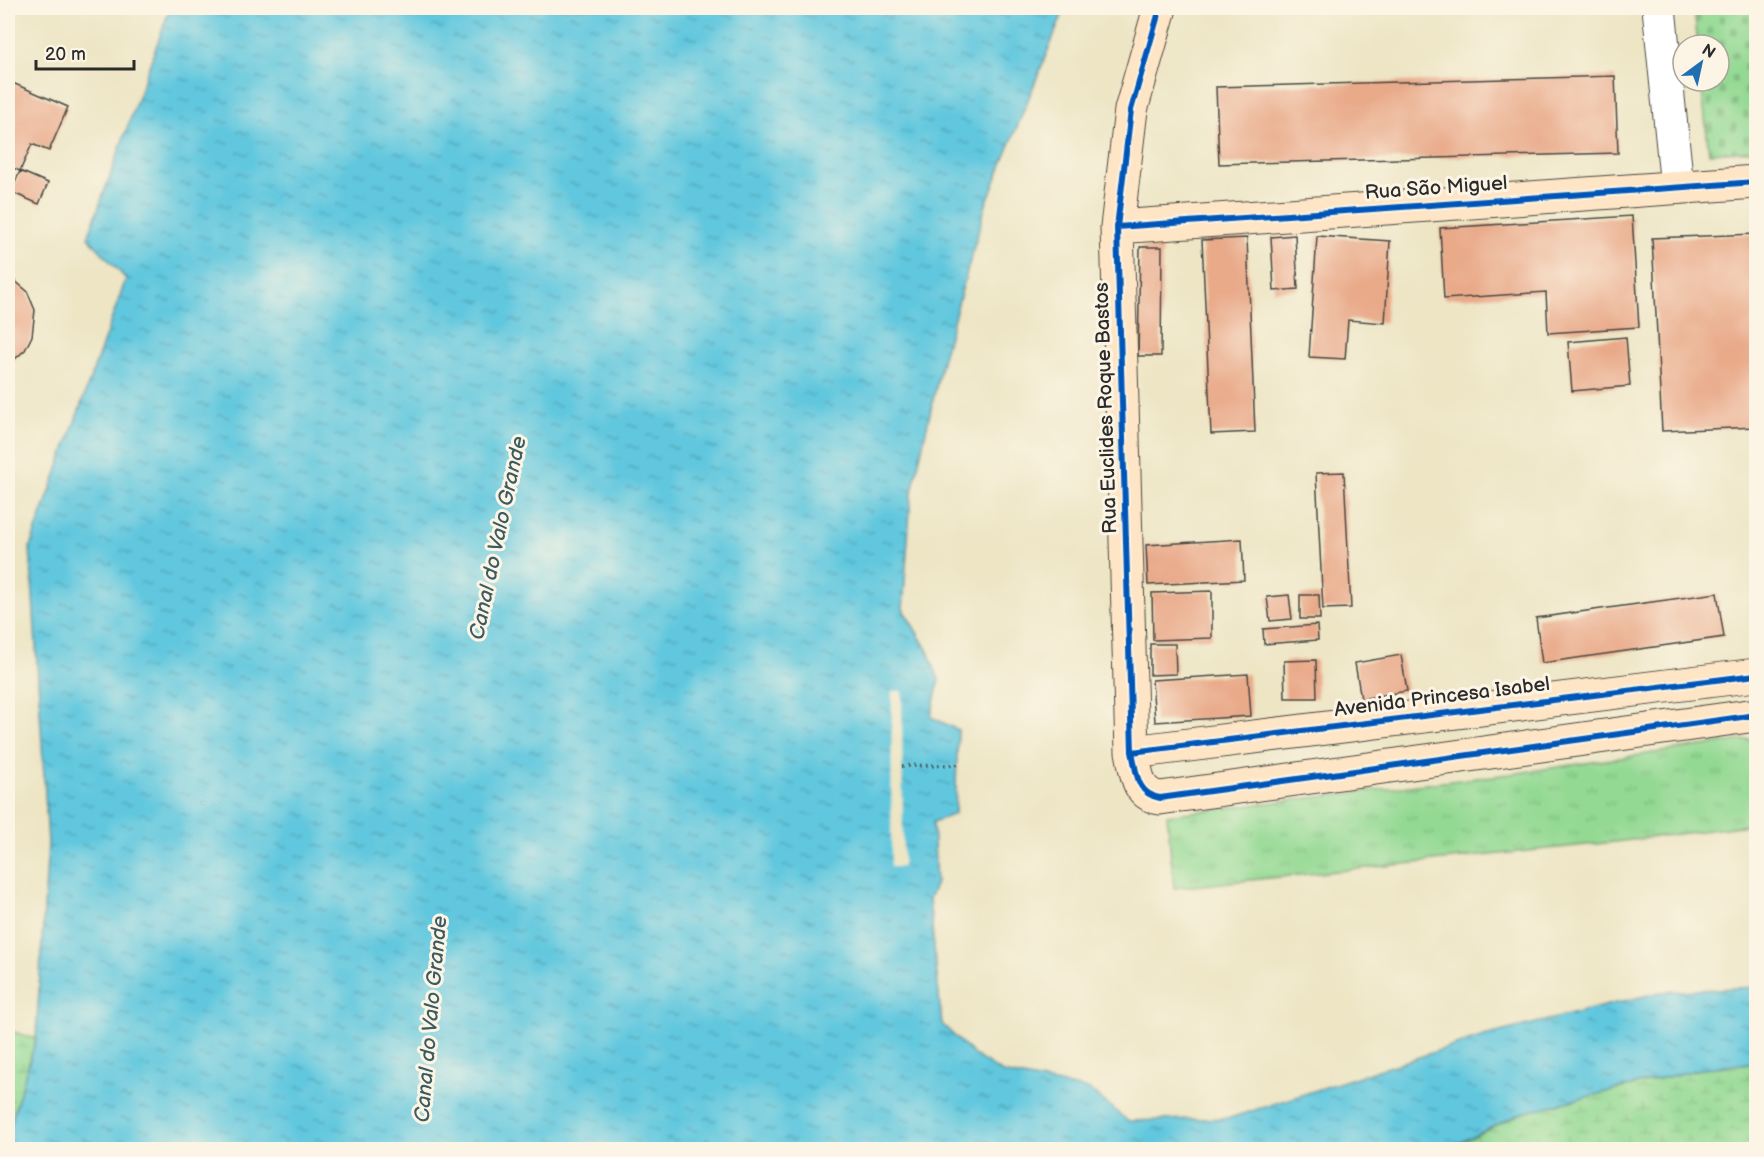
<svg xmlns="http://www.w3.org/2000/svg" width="1764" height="1157" font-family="'Balsamiq Sans',sans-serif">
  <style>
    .grass { fill: url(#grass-tufts); stroke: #5f825f; stroke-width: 1.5 }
    .wetland { fill: url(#wetland-marsh); stroke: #5f825f; stroke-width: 1.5 }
    .cemetery { fill: url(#cemetery-stones); stroke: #5f825f; stroke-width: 1.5 }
    .water { fill: url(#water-ripples); stroke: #467984; stroke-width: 1.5 }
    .pier { fill: #ede5c4 }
    .building { fill: #e9aa8a }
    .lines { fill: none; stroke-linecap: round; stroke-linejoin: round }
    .street-casing { stroke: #484742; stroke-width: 35 }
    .secondary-casing { stroke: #484742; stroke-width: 35 }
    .path { stroke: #484742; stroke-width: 4; stroke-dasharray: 1.5 4.5; stroke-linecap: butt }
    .street { stroke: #fff; stroke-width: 33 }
    .secondary { stroke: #fee5c5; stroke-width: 33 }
    .cycleway-casing { stroke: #fcf5e5; stroke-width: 10 }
    .cycleway { stroke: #0057b8; stroke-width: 6 }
    .labels { text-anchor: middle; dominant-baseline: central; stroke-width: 6; stroke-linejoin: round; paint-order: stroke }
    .street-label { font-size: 20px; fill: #2b2b2b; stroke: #fcf5e5 }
    .water-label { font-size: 21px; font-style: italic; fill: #3b5a61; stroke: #fcf5e5 }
  </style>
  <defs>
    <pattern id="grass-tufts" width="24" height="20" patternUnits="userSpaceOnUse" patternTransform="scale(1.5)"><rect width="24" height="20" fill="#93d993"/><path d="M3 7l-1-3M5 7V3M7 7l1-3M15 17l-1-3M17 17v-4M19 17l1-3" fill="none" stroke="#7fba7f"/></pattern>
    <pattern id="wetland-marsh" width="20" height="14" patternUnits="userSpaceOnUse" patternTransform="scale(1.5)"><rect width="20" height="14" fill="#93d993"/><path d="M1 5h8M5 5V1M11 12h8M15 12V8" fill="none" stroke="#7fba7f"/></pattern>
    <pattern id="cemetery-stones" width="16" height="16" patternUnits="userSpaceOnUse" patternTransform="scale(1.5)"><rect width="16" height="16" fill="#93d993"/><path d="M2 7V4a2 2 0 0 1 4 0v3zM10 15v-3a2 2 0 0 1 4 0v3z" fill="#7fba7f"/></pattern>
    <pattern id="water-ripples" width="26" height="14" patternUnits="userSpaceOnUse" patternTransform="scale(1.5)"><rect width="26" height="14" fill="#60c7de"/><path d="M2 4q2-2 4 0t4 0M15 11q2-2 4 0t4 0" fill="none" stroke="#4fa2b4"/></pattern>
  </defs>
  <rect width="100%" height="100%" fill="#fcf5e5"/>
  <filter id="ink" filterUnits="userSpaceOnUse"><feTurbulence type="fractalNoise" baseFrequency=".0167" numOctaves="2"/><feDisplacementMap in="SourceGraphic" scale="12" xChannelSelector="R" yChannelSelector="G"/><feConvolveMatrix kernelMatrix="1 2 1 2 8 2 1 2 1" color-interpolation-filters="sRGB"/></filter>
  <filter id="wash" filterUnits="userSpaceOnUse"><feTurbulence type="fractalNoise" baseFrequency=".008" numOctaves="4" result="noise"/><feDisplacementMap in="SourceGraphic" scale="24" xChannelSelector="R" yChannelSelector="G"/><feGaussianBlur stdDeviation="1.35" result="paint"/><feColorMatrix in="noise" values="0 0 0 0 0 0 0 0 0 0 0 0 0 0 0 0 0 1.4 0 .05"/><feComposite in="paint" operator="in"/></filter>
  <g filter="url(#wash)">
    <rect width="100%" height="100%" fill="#ede5c4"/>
    <path class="grass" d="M 1756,738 L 1756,824 L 1615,842 L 1174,888 L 1167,815 L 1510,774 Z"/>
    <path class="wetland" d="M 8,1030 L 36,1039 L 8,1133 Z
      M 1756,1062 L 1756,1149 L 1446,1150 L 1522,1113 L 1695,1070 Z"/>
    <path class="cemetery" d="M 1694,8 L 1756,8 L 1756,150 L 1709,153 L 1701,81 L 1719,81 L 1719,45 L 1698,45 Z"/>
    <path class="water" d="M 170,8 L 1065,8 L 986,204 L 943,357 L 911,496 L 903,609 L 928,651 L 939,680 L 931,717 L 958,730 L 955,814 L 933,822 L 936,883 L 929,899 L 942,1024 L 974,1055 L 1002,1073 L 1090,1090 L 1128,1121 L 1230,1118 L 1484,1036 L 1660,992 L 1756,987 L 1756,1062 L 1695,1070 L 1522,1113 L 1446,1149 L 8,1150 L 8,1133 L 36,1039 L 48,843 L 30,547 L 126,279 L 88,237 Z"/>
    <path class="pier" d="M 892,691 L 902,691 L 903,867 L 891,867 Z"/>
    <g id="blocks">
      <path class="building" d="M 1615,76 L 1618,153 L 1219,164 L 1216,87 Z
        M 8,81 L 68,107 L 49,151 L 32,144 L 20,171 L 8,166 Z
        M 20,171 L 48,183 L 39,204 L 11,192 Z
        M 1632,216 L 1639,327 L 1548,333 L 1546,292 L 1444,299 L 1440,228 Z
        M 1756,234 L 1756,427 L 1662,431 L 1652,238 Z
        M 1295,235 L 1298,289 L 1274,291 L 1271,237 Z
        M 1317,236 L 1390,241 L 1385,323 L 1348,320 L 1345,359 L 1309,357 Z
        M 1247,238 L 1255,432 L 1211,434 L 1202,240 Z
        M 1140,247 L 1162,247 L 1161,356 L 1138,356 Z
        M 8,275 L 27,291 L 35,310 L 32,336 L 25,350 L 8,365 Z
        M 1626,337 L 1630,386 L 1572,391 L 1568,342 Z
        M 1344,472 L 1351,608 L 1323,609 L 1316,473 Z
        M 1242,539 L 1244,580 L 1148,585 L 1146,545 Z
        M 1212,591 L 1212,638 L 1153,640 L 1152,593 Z
        M 1717,593 L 1724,637 L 1542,663 L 1536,618 Z
        M 1289,595 L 1292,619 L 1270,621 L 1267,597 Z
        M 1300,595 L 1319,595 L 1320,619 L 1300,619 Z
        M 1317,625 L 1318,640 L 1264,644 L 1263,629 Z
        M 1150,644 L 1175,644 L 1176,674 L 1150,675 Z
        M 1401,655 L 1407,691 L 1361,699 L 1355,663 Z
        M 1316,660 L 1317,698 L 1285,698 L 1284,661 Z
        M 1248,674 L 1251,716 L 1155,722 L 1152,680 Z"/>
    </g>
  </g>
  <g filter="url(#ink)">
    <use href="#blocks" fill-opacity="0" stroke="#484742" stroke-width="1.5"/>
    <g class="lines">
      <defs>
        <path id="street" d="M 1659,8 L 1677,187"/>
        <path id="secondary" d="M 1160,8 L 1131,110 L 1117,227 L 1132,752 C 1137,773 1136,794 1160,798 L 1756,715
          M 1117,227 L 1756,182
          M 1132,752 L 1756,675"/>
      </defs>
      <use href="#street" class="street-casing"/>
      <use href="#secondary" class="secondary-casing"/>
      <path class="path" d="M 902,766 L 958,765"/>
      <use href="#street" class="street"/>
      <use href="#secondary" class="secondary"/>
      <defs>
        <path id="cycleway" d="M 1160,8 L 1131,110 L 1117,227 L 1132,752 C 1137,773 1136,794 1160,798 L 1756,715
          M 1117,227 L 1756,182
          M 1132,752 L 1756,675"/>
      </defs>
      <use href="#cycleway" class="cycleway-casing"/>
      <use href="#cycleway" class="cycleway"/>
    </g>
  </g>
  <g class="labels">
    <g class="street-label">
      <text transform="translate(1436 188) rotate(-4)">Rua São Miguel</text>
      <text transform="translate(1106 408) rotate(-92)">Rua Euclides Roque Bastos</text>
      <text transform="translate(1442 697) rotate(-7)">Avenida Princesa Isabel</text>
    </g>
    <g class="water-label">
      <text transform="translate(498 538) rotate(-78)">Canal do Valo Grande</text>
      <text transform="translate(431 1019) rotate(-85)">Canal do Valo Grande</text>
    </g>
  </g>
  <rect width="1764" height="1157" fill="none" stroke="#fcf5e5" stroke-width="30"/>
  <g transform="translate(1701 63) rotate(33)"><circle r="28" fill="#fcf5e5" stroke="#a8a49b" stroke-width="1.5"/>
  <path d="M0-4.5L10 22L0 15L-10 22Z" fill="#1f6fb2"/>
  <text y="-9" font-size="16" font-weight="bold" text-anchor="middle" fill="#2b2b2b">N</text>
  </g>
  <path d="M36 60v9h98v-9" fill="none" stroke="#2b2b2b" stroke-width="3"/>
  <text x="45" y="60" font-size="18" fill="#2b2b2b" stroke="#fcf5e5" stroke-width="4.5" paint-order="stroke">20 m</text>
</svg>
